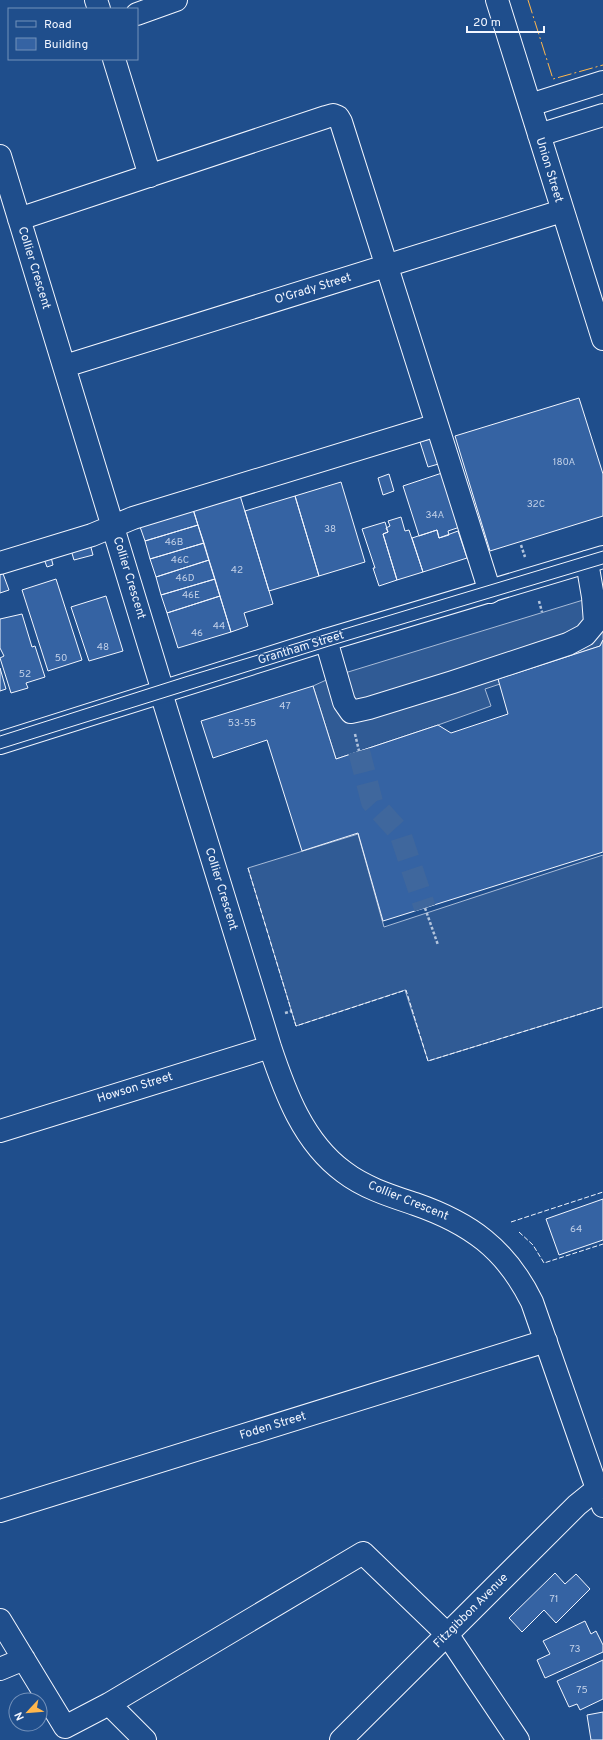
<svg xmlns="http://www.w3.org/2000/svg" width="603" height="1740" font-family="Overpass,sans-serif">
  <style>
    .built { fill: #305b95; stroke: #a8bbd7 }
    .building { fill: #3563a3; stroke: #f2f6ff }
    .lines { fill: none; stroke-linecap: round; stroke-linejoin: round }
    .minor-tunnel { stroke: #3f679d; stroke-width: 22; stroke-dasharray: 22 11; stroke-linecap: butt }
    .minor-casing { stroke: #f2f6ff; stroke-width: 24 }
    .major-casing { stroke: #f2f6ff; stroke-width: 24 }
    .path { stroke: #b3c4dc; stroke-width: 2.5; stroke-dasharray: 3 2; stroke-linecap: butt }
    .minor { stroke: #1f4e8c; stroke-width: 22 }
    .major { stroke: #1f4e8c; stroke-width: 22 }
    .tram { stroke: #f2f6ff; stroke-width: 1 }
    .fence { stroke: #f2f6ff; stroke-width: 1; stroke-dasharray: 5 2; stroke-linecap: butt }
    .power { stroke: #ffb74d; stroke-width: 1; stroke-dasharray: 14 3 2 3; stroke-linecap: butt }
    .labels { text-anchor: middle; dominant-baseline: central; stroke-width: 3; stroke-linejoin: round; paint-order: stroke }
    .number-label { font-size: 10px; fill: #c3d1e8 }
    .street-label { font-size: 12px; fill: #f2f6ff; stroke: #1f4e8c }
  </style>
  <rect width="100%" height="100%" fill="#1f4e8c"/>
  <path class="built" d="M 603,595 L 603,640 L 600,646 L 498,679 L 500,684 L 485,689 L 491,706 L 438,725 L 336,759 L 313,686 L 335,676 L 593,597 Z
    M 358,834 L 384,927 L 603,855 L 603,1007 L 428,1061 L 405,990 L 296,1026 L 248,868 Z"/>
  <path class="building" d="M 579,398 L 603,474 L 603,516 L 490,551 L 455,436 Z
    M 433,438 L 442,463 L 428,467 L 420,442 Z
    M 442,473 L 460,527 L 448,531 L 449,535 L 439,538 L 437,530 L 419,536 L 403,486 Z
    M 389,474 L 394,491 L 383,495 L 378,478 Z
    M 341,482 L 365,562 L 319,576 L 295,496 Z
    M 239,492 L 273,604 L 244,613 L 248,626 L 231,632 L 192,506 Z
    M 295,496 L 319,576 L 269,591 L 245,511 Z
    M 192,506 L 198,525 L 145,541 L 139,524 Z
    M 401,517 L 405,531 L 409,530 L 423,572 L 397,580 L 383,534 L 388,532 L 386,528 L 390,526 L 388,521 Z
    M 385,522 L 388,532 L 383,534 L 397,580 L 379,586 L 373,568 L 375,568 L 362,529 Z
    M 198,525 L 204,543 L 150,559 L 145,541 Z
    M 437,530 L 439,538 L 458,531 L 467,558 L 423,572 L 412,538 Z
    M 204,543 L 209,560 L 156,577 L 150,559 Z
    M 90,544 L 93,555 L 74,560 L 71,550 Z
    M 51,557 L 53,565 L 47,567 L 44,559 Z
    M 209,560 L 215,579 L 161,595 L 156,577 Z
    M 2,571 L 9,590 L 0,593 L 0,572 Z
    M 56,579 L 82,660 L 48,671 L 22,590 Z
    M 215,579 L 220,596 L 167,613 L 161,595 Z
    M 106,596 L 123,651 L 89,661 L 71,607 Z
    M 220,596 L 231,632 L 178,648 L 167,613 Z
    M 22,614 L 32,647 L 35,646 L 45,677 L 26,683 L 28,688 L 11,693 L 0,658 L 4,656 L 0,648 L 0,619 Z
    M 603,640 L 603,852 L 383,921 L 358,833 L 302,851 L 267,740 L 213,758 L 201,721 L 313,686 L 336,759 L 438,725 L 451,733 L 508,714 L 498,679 L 600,646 Z
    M 0,668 L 6,689 L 0,691 Z
    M 603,1199 L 603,1240 L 559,1255 L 546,1219 Z
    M 555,1573 L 565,1584 L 576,1574 L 590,1589 L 556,1623 L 544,1610 L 522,1632 L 509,1618 Z
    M 585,1621 L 591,1634 L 596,1631 L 603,1645 L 603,1652 L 545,1678 L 537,1660 L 550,1654 L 543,1641 Z
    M 603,1660 L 603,1699 L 580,1710 L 577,1704 L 569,1707 L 557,1681 Z
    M 603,1712 L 603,1740 L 591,1740 L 587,1715 Z"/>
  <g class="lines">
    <path class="minor-tunnel" d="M 359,751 L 372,802 L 400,833 L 425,908"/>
    <defs>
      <path id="minor" d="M 96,0 L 99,9
        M 497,0 L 603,339
        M 137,14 L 176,0
        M 114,59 L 150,176
        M 530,105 L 603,82
        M 539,135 L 603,115
        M 0,156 L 161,685 L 163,699 L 270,1047 C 285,1092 303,1142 344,1172 C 365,1188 391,1196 415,1204 C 470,1223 506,1249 532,1302 L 603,1506
        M 19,219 L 326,117 L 333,115 L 338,117 L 341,122 L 490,592
        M 65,366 L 562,211
        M 0,563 L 92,535 L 133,518 L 437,425
        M 326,640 L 344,702 L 351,712 L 369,708 L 453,682 L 568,644 L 585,635 L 595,623 L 593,597 L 587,562
        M 0,1131 L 270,1047
        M 0,1511 L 546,1341
        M 0,1620 L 65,1727 L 109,1704 L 363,1553 L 447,1634 L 518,1740
        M 0,1669 L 24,1659
        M 109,1704 L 145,1740
        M 341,1740 L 577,1505 L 603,1484"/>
      <path id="major" d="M 0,743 L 326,640 L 603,557"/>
    </defs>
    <use href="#minor" class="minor-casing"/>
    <use href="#major" class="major-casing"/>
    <path class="path" d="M 521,545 L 525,557
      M 539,601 L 542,612
      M 355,734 L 359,751
      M 425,908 L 438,945
      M 285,1013 L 292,1011"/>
    <use href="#minor" class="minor"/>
    <use href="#major" class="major"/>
    <path class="tram" d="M 0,736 L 185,677 L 603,551
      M 0,749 L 329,646 L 603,564"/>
    <path class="fence" d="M 248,868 L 296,1026 L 406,990 L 428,1061 L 603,1007
      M 511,1222 L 603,1192
      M 519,1232 L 533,1245 L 544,1263 L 603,1244"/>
    <path class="power" d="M 528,0 L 553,79 L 603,65"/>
  </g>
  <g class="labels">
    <g class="number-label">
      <text x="564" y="462">180A</text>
      <text x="536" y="504">32C</text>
      <text x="435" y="515">34A</text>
      <text x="330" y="529">38</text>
      <text x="174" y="542">46B</text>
      <text x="180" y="560">46C</text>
      <text x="237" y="570">42</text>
      <text x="185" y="578">46D</text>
      <text x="191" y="595">46E</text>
      <text x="219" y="626">44</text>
      <text x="197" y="633">46</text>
      <text x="103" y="647">48</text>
      <text x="61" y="658">50</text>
      <text x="25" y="674">52</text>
      <text x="285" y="706">47</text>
      <text x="242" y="723">53-55</text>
      <text x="576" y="1229">64</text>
      <text x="554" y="1599">71</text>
      <text x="575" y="1649">73</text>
      <text x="582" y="1690">75</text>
    </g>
    <g class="street-label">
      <text transform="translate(549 170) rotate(73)">Union Street</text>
      <text transform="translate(34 268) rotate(73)">Collier Crescent</text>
      <text transform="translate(313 289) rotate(-17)">O'Grady Street</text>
      <text transform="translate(129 578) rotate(73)">Collier Crescent</text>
      <text transform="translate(301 648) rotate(-17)">Grantham Street</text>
      <text transform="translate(221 889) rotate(73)">Collier Crescent</text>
      <text transform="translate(135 1088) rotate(-17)">Howson Street</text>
      <text transform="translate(408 1201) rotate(22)">Collier Crescent</text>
      <text transform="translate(273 1426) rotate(-17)">Foden Street</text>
      <text transform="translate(471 1611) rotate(-45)">Fitzgibbon Avenue</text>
    </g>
  </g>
  <rect x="8" y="8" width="130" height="52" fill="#1f4e8c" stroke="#7391ba"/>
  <rect x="16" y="21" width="20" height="6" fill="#1f4e8c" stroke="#7391ba"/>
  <text x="44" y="28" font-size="12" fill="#f2f6ff">Road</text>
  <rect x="16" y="38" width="20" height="12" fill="#3563a3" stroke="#7391ba"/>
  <text x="44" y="48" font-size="12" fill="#f2f6ff">Building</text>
  <g transform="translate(28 1712) rotate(244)"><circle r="19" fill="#1f4e8c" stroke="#7391ba"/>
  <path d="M0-3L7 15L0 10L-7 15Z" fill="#ffb74d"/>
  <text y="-6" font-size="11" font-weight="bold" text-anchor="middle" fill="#f2f6ff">N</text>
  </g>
  <path d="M467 26v6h77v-6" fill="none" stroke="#f2f6ff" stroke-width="2"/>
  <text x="473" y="26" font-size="12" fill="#f2f6ff" stroke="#1f4e8c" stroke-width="3" paint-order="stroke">20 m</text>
</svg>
